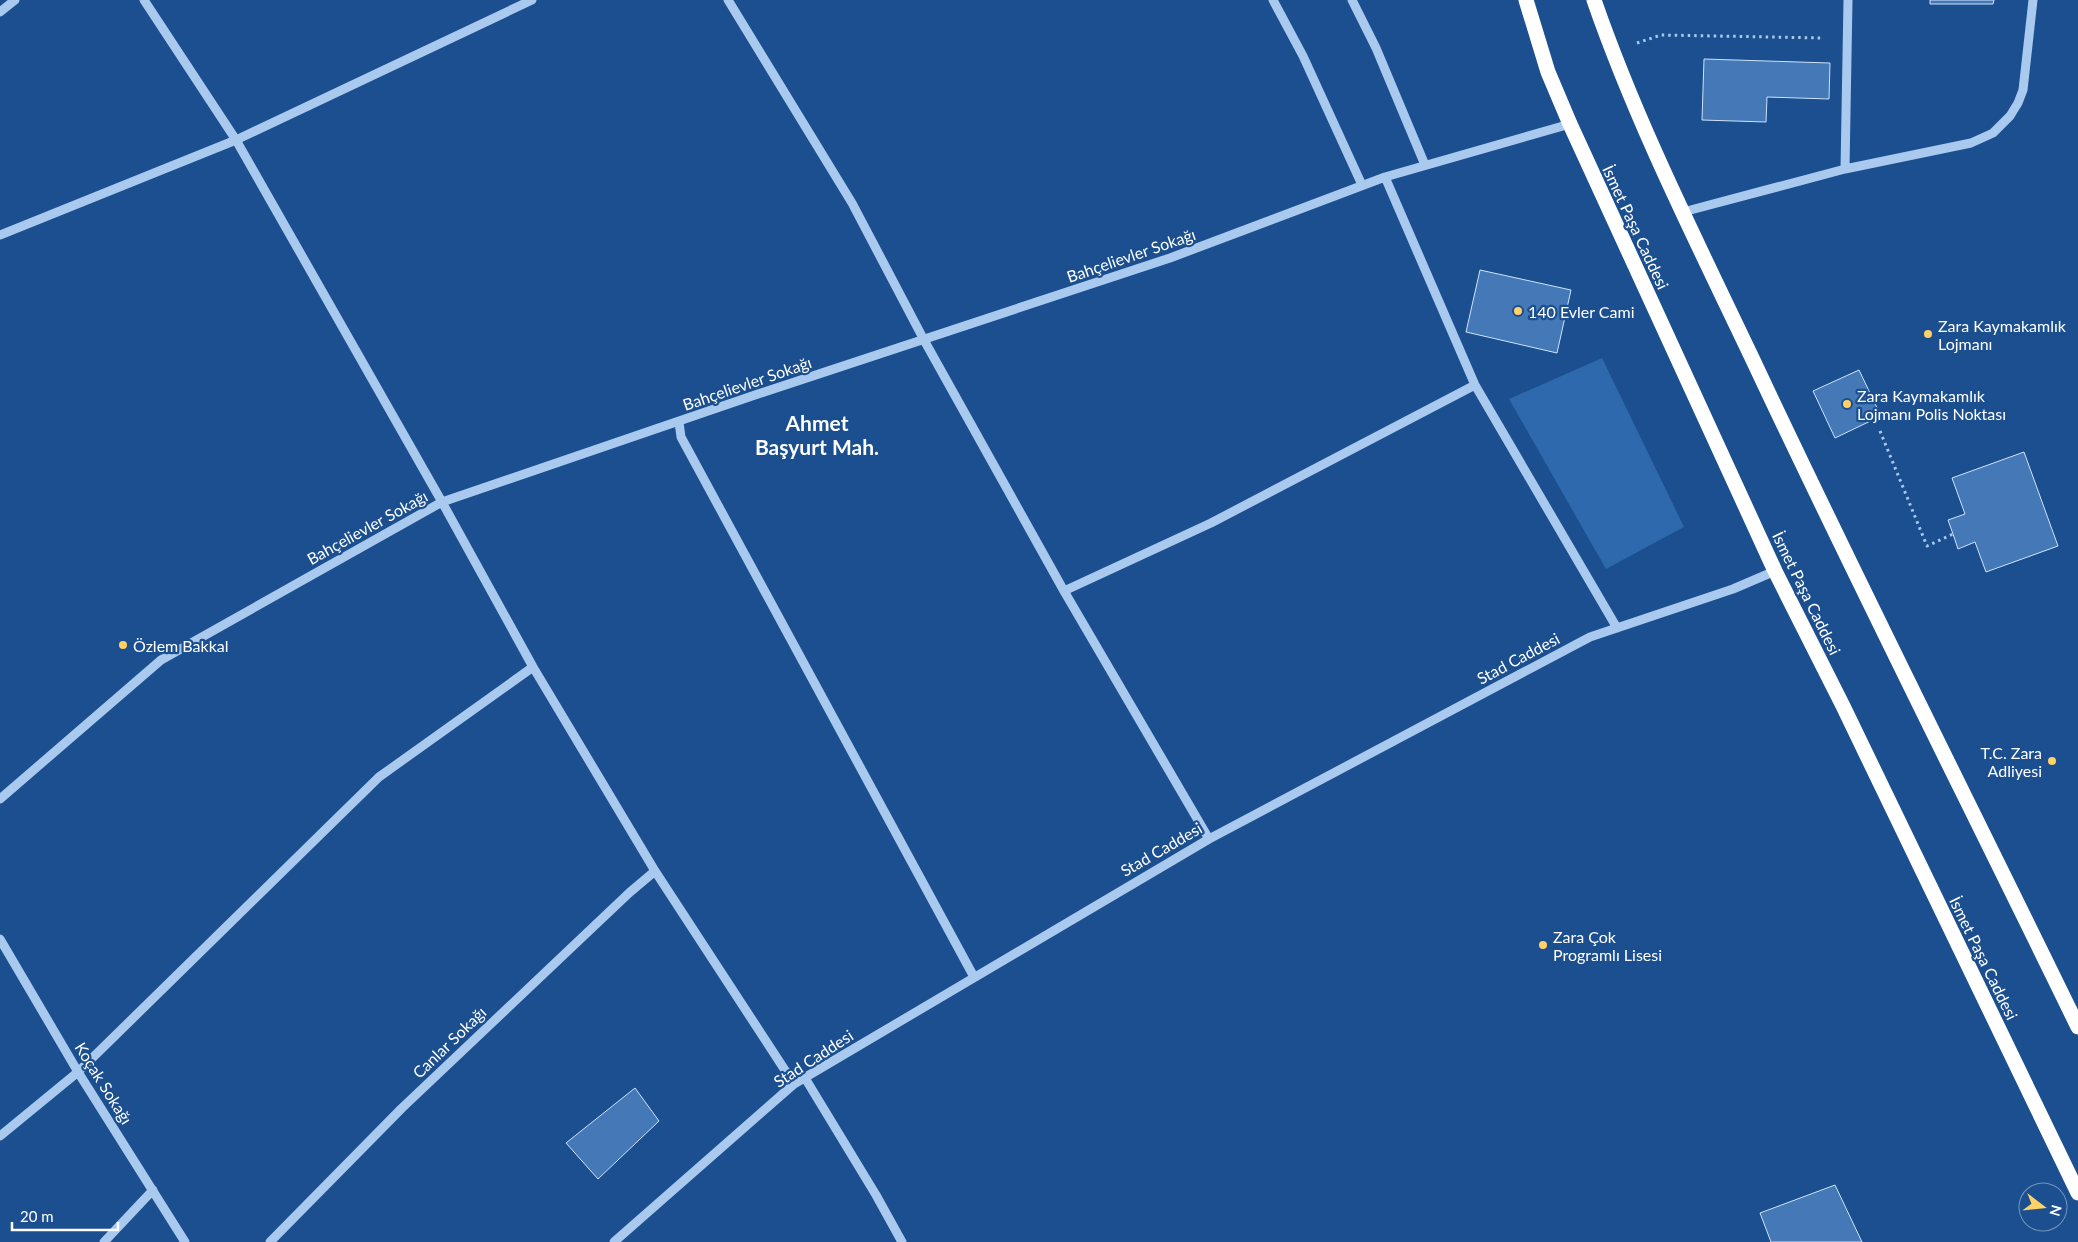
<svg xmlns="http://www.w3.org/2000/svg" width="2078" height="1242" font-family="Lato,sans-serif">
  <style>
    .green { fill: #2e69ad }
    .building { fill: #4478b7; stroke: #cfe3fa }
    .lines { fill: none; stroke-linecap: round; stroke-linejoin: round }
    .path { stroke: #a9c9ee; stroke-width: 3; stroke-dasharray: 2.5 4; stroke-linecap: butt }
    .minor { stroke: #a9c9ee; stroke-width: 9 }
    .highway { stroke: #fff; stroke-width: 15 }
    .poi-dot { fill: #ffd166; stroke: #1b4f8f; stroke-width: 2 }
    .labels { text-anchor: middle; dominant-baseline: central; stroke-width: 4.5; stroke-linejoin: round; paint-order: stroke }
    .street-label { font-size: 16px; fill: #fff; stroke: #1b4f8f }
    .poi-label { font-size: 16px; fill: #fff; stroke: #1b4f8f; text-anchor: start }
    .district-label { font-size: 21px; font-weight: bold; fill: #fff; stroke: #1b4f8f }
  </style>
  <rect width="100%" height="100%" fill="#1b4f8f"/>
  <path class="green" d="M 1602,358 L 1684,527 L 1606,569 L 1509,399 Z"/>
  <path class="building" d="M 1930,0 L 1994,0 L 1993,4 L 1930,4 Z
    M 1704,59 L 1830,63 L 1829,99 L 1767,97 L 1766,122 L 1702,120 Z
    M 1480,270 L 1571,290 L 1557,353 L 1466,332 Z
    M 1859,370 L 1881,416 L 1835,438 L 1813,391 Z
    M 2024,452 L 2058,546 L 1986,572 L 1975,542 L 1958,549 L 1953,534 L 1948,520 L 1965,514 L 1952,478 Z
    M 635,1088 L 659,1121 L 598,1179 L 566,1143 Z
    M 1835,1185 L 1862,1242 L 1771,1242 L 1760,1213 Z"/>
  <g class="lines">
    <path class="path" d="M 1637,43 L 1661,35 L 1824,38
      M 1880,431 L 1927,546 L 1953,534"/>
    <path class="minor" d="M 144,0 L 236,140 L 442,502 L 533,667 L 655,871 L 794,1084
      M 728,0 L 852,203 L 924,340 L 1064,591 L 1209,839
      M 1273,0 L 1303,56 L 1362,185
      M 1352,0 L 1376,48 L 1425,165
      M 0,12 L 15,0
      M 1845,169 L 1848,0
      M 1385,177 L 1475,385 L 1617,628
      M 1683,212 L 1845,169 L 1971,143 L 1993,133 L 2010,116 L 2018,103 L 2023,90 L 2033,0
      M 0,235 L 236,140 L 532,0
      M 679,422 L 681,437 L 974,977
      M 1064,591 L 1211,523 L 1475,385
      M 0,799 L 161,660 L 442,502 L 755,395 L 1170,258 L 1385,177 L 1570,124
      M 0,939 L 78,1072 L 185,1242
      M 805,1078 L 876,1195 L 902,1242
      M 0,1136 L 78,1072 L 379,777 L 533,667
      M 104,1242 L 153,1190
      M 270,1242 L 402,1108 L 629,893 L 655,871
      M 614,1242 L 794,1084 L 1209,839 L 1590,637 L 1733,589 L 1775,571"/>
    <path class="highway" d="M 1526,0 L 1548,72 L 1570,124 L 1775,571 L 1843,706 L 2078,1193
      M 1594,0 C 1637,124 1697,242 1753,360 C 1858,584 1970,805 2078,1027"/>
  </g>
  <g class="poi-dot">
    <circle cx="1518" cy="311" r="5"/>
    <circle cx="1928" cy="334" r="5"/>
    <circle cx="1847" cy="404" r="5"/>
    <circle cx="123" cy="645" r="5"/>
    <circle cx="2052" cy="761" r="5"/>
    <circle cx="1543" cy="945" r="5"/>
  </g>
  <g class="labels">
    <g class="street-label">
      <text transform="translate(1636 227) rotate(65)">İsmet Paşa Caddesi</text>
      <text transform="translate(1131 255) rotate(-19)">Bahçelievler Sokağı</text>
      <text transform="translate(747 383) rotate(-19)">Bahçelievler Sokağı</text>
      <text transform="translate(367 527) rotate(-29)">Bahçelievler Sokağı</text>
      <text transform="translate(1807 593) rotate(64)">İsmet Paşa Caddesi</text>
      <text transform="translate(1518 658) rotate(-28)">Stad Caddesi</text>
      <text transform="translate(1161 849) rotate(-30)">Stad Caddesi</text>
      <text transform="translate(1984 958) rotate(64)">İsmet Paşa Caddesi</text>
      <text transform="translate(449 1042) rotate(-44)">Canlar Sokağı</text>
      <text transform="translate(813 1058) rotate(-33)">Stad Caddesi</text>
      <text transform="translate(104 1083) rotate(58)">Koçak Sokağı</text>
    </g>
    <g class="poi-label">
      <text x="1528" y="311">140 Evler Cami</text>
      <text x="1938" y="325">Zara Kaymakamlık<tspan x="1938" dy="18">Lojmanı</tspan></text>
      <text x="1857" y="395">Zara Kaymakamlık<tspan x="1857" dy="18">Lojmanı Polis Noktası</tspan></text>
      <text x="133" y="645">Özlem Bakkal</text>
      <text x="2042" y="752" text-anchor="end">T.C. Zara<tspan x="2042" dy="18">Adliyesi</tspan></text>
      <text x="1553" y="936">Zara Çok<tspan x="1553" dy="18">Programlı Lisesi</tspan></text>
    </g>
    <g class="district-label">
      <text x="817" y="422">Ahmet<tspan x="817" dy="24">Başyurt Mah.</tspan></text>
    </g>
  </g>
  <g transform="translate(2043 1207) rotate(106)"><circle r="24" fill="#1b4f8f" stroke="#7695bc"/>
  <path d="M0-4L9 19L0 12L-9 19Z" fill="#ffd166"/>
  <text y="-8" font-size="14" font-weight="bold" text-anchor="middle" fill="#ffffff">N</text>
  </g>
  <path d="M12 1222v8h106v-8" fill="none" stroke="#ffffff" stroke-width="2.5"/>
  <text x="20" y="1222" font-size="15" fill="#ffffff" stroke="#1b4f8f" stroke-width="4" paint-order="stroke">20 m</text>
</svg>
